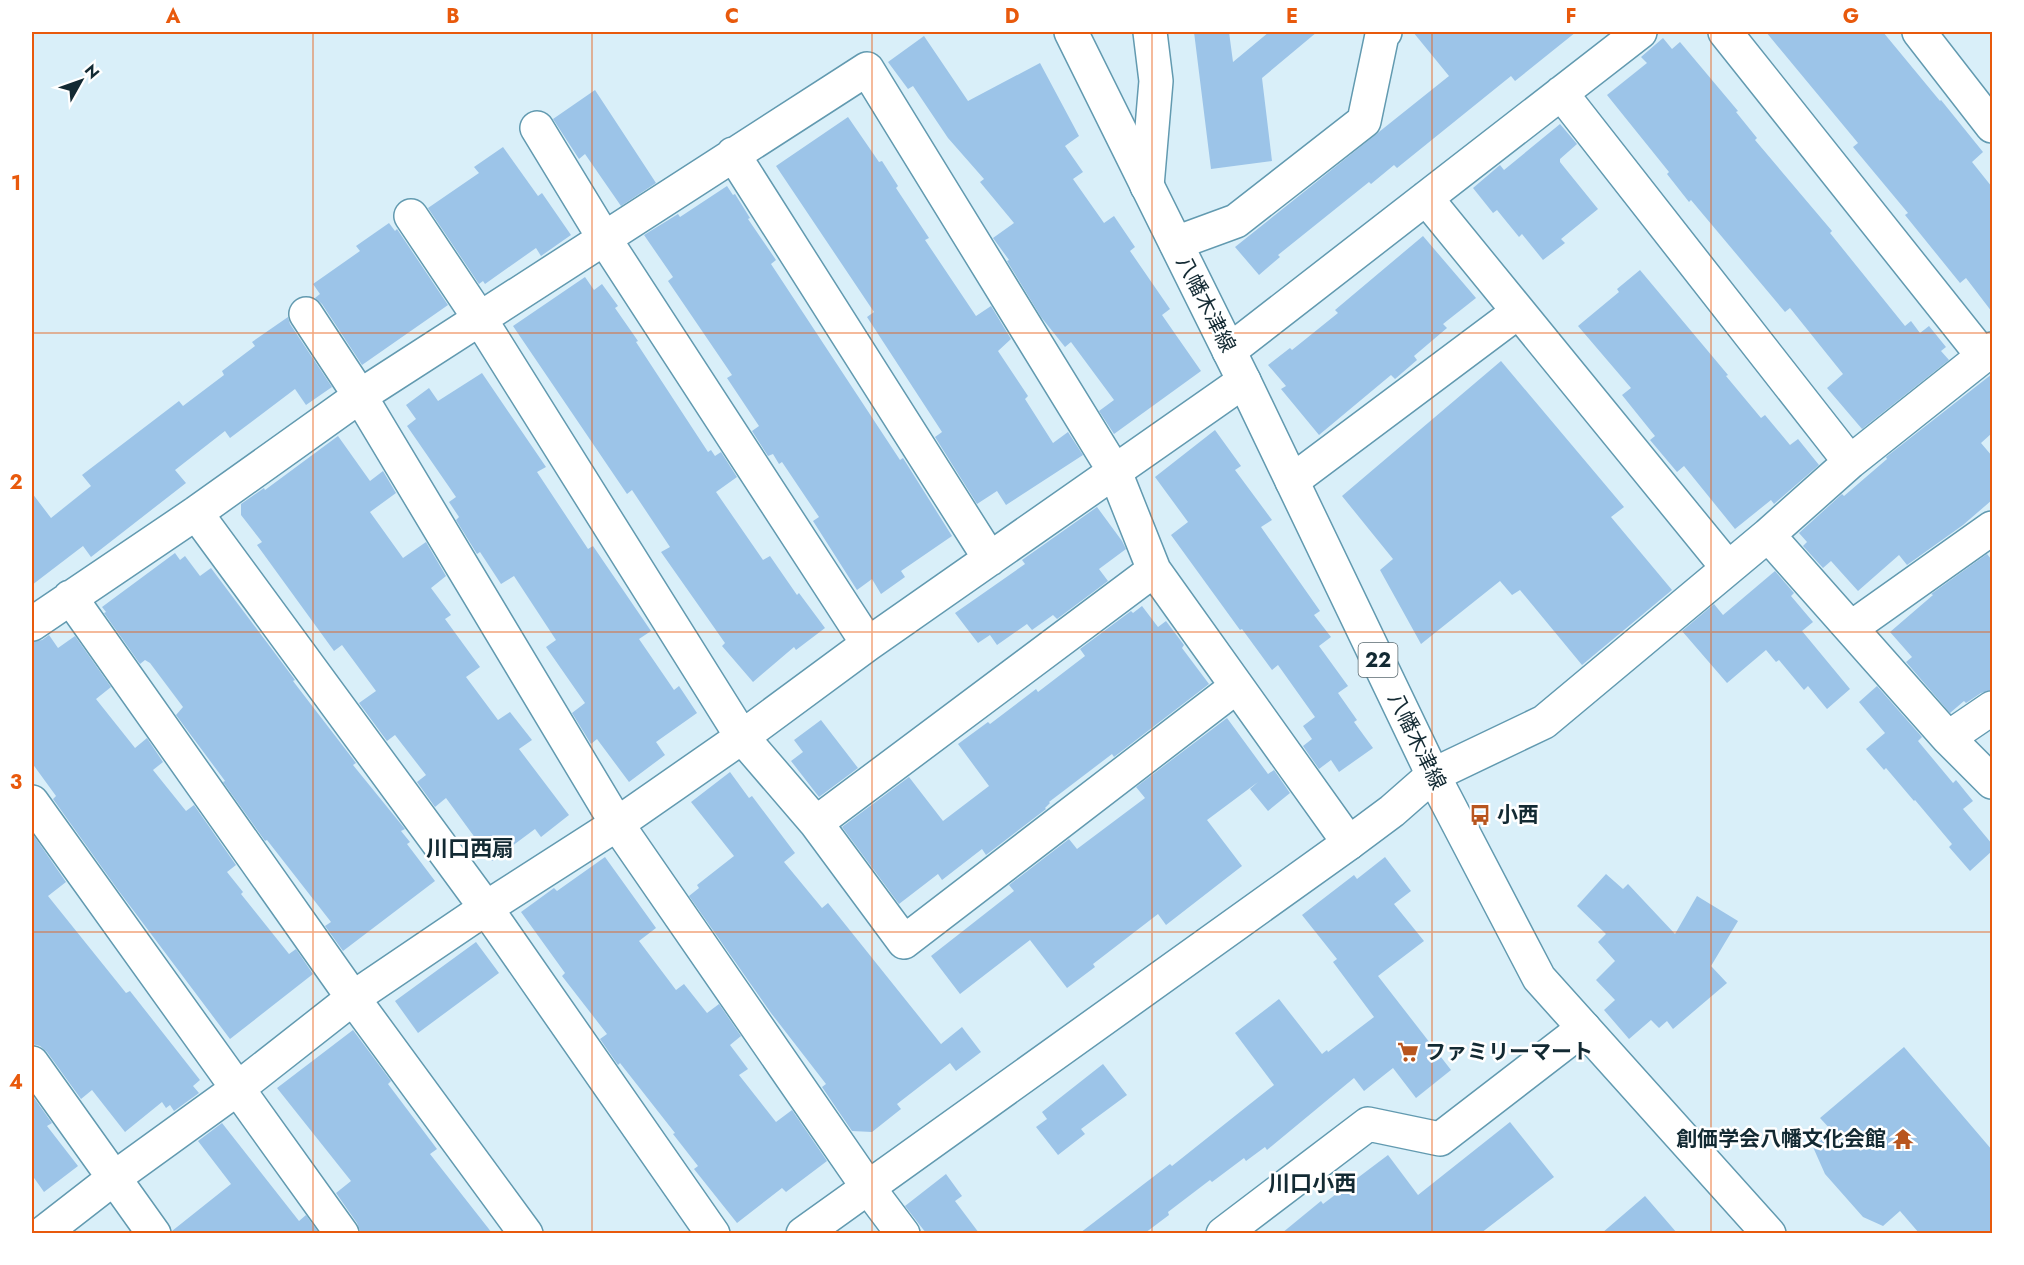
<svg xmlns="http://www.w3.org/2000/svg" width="2024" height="1265" font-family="Jost,'Noto Sans JP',sans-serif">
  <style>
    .building { fill: #9cc4e8 }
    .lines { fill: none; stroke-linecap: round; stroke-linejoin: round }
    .minor-casing { stroke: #629ab0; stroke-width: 36 }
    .tertiary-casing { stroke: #629ab0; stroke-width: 36 }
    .primary-casing { stroke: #629ab0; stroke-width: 36 }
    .minor { stroke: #fff; stroke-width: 33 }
    .tertiary { stroke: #fff; stroke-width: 33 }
    .primary { stroke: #fff; stroke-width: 33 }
    .grid { fill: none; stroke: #e8590c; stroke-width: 1.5; stroke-opacity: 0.55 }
    .labels { text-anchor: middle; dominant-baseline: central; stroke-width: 5; stroke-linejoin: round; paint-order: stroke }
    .shield { fill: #fff; stroke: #5a6a70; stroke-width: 1.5 }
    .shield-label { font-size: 20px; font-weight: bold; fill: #132a33 }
    .street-label { font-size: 21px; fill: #132a33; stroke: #fff }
    .poi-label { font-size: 21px; font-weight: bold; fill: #132a33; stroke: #fff; text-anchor: start }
    .neighbourhood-label { font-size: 22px; font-weight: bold; fill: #132a33; stroke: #fff }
    .neatline { fill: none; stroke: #e8590c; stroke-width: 2 }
    .grid-label { font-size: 20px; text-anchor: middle; font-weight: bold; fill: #e8590c }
  </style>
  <rect width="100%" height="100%" fill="#d9eff9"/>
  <path class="building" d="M 1194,32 L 1229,32 L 1233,62 L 1269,32 L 1317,32 L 1262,78 L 1272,161 L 1211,169 Z
    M 1413,32 L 1576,32 L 1515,81 L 1511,76 L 1397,168 L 1394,165 L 1371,184 L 1369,182 L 1278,255 L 1280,257 L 1259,275 L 1235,247 L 1449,76 Z
    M 1766,32 L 1883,32 L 1940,101 L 1941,100 L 1983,152 L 1972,162 L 1992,187 L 1992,312 L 1966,278 L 1960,283 L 1905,215 L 1908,213 L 1853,147 L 1858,143 Z
    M 924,36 L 968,101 L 1040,63 L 1079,136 L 1065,146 L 1083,172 L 1073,179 L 1104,223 L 1114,216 L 1135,247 L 1130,251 L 1170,309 L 1162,315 L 1201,371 L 1114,434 L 1099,411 L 1114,400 L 1071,342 L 1065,347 L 1041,317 L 1007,261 L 1009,260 L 993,238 L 1014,223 L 980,182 L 984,179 L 948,138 L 913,86 L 908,89 L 888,62 Z
    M 1663,38 L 1672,49 L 1680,42 L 1738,111 L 1736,112 L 1757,138 L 1755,140 L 1832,231 L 1830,233 L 1905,326 L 1911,321 L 1920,333 L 1929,326 L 1946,347 L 1941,351 L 1949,360 L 1862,429 L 1827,388 L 1843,374 L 1790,308 L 1785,312 L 1691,200 L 1689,202 L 1667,174 L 1669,172 L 1607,95 L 1647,63 L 1641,57 Z
    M 595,90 L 656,183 L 621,206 L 585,154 L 579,159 L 553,119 Z
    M 848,117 L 879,162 L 882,161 L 898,186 L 896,188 L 929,238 L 925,240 L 976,316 L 991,306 L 1011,339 L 998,351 L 1028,396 L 1025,399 L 1053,443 L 1068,432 L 1083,455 L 1006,505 L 997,491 L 977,504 L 935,437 L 942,432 L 867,317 L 874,312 L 776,166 Z
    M 1560,124 L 1577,144 L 1560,159 L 1560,162 L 1598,209 L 1561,239 L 1565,243 L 1543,260 L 1522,234 L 1519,237 L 1497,210 L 1493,213 L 1473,188 L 1500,165 L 1504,170 Z
    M 503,147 L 538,196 L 542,193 L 571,235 L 541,256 L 536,248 L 485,284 L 483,281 L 479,284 L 428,208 L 479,173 L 474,167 Z
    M 727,186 L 733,195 L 735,194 L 750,218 L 748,219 L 776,260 L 771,264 L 900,460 L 903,458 L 952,536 L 901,571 L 905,577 L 881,594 L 872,579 L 857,590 L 813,521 L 819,517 L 782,462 L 779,464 L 773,454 L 768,456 L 752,431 L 759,426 L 727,378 L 732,375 L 668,281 L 673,277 L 644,235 L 678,214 L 680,217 Z
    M 389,223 L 395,231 L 397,229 L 448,305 L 362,365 L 322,304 L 315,298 L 320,294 L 313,284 L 360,251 L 356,246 Z
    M 1423,236 L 1476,298 L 1443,324 L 1447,328 L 1414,356 L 1417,360 L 1395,379 L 1391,375 L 1319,435 L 1281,389 L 1286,386 L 1268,365 L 1290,348 L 1292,350 L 1338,313 L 1335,310 Z
    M 1640,270 L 1728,375 L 1726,376 L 1761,418 L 1765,415 L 1790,445 L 1798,439 L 1819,465 L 1774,504 L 1771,500 L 1735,529 L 1684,466 L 1677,472 L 1650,440 L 1655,436 L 1622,395 L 1631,388 L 1578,326 L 1619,292 L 1617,289 Z
    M 585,277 L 594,290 L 602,284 L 618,306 L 615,308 L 638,341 L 636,342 L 708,452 L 711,450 L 715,456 L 721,452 L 737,477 L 716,492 L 763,560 L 770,556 L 797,595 L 799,593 L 825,628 L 796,650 L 794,647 L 753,682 L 722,646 L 725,643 L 661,552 L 670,547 L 632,490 L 627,494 L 513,326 Z
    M 288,317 L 290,324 L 332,387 L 306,405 L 295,389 L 230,438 L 225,431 L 175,470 L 186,483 L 91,557 L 83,546 L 32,585 L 32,493 L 51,518 L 91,486 L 82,475 L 179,401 L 183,406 L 224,375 L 222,371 L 255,346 L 252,342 Z
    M 1501,361 L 1624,507 L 1611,517 L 1672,590 L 1582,665 L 1520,590 L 1512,595 L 1500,581 L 1421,644 L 1380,570 L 1393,559 L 1342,496 Z
    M 482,373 L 546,467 L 537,472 L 588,549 L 593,546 L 651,631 L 639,639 L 674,690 L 679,686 L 697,713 L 656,742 L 665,755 L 629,782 L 597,739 L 591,744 L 572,713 L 585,703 L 546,647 L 556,640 L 514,576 L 501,584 L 480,552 L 477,554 L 456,520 L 459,517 L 449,502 L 456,497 L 407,426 L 416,419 L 406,405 L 429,388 L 438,401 Z
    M 1992,374 L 1992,433 L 1981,443 L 1992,456 L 1992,500 L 1963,525 L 1907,565 L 1899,555 L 1858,591 L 1831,561 L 1823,568 L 1803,546 L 1807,542 L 1799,533 L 1842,494 L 1844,496 L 1887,459 L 1886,457 Z
    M 1215,430 L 1241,466 L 1235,470 L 1272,520 L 1261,527 L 1320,611 L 1314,615 L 1331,637 L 1319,646 L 1348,686 L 1338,693 L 1357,720 L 1354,722 L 1373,748 L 1339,772 L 1331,760 L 1319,769 L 1303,746 L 1312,739 L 1303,726 L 1315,717 L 1278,665 L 1272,670 L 1242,629 L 1240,630 L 1171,535 L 1188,522 L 1155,477 Z
    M 338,436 L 370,481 L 383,471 L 396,493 L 370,512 L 403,558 L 426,542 L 446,576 L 431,588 L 451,615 L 445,619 L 480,667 L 466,677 L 498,720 L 510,712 L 532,740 L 519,749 L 569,815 L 541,837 L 535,829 L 492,861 L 446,798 L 435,807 L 417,782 L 426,775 L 395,735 L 387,741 L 359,703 L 376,691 L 342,645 L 334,651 L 257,545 L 262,542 L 241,515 L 241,504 L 264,488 L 265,490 Z
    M 1097,507 L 1122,541 L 1126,549 L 1099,569 L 1108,581 L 1057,619 L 1053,615 L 1032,630 L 1027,624 L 997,645 L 990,635 L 978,643 L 955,613 L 1025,564 L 1022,560 Z
    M 175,553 L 180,560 L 185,556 L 200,576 L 211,568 L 295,680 L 293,681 L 356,763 L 353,765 L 405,829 L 401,831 L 410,842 L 407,844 L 435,881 L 343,951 L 325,926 L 331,922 L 267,840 L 265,841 L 223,782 L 225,781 L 176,715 L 183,707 L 150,663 L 145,660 L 140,664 L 104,613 L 106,612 L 102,607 Z
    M 1987,554 L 1992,560 L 1992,690 L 1981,693 L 1966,703 L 1964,701 L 1950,713 L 1906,662 L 1912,657 L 1890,632 L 1933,595 L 1931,594 Z
    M 1775,571 L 1794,593 L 1791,596 L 1813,622 L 1802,631 L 1850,689 L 1827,709 L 1808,686 L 1804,690 L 1779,660 L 1776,662 L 1766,650 L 1727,683 L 1682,631 L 1714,604 L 1723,615 Z
    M 1142,606 L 1158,627 L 1166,621 L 1184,645 L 1182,648 L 1209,684 L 1114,757 L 1112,754 L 1049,802 L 1050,803 L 1045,808 L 1046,809 L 986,855 L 982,849 L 942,880 L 938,874 L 899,904 L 842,827 L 909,777 L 943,821 L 989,786 L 958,744 L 988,722 L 990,724 L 1036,689 L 1038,692 L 1085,656 L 1080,649 L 1131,611 L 1133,613 Z
    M 49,635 L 58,648 L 75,636 L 111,687 L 96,699 L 135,748 L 147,738 L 163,762 L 153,770 L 186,811 L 194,805 L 236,865 L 227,872 L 243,892 L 241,894 L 289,954 L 296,949 L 313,974 L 230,1039 L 118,890 L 53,799 L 56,796 L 32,763 L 32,642 L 42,640 Z
    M 1877,686 L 1922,737 L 1918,741 L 1953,783 L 1956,780 L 1973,801 L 1963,809 L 1992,844 L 1992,851 L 1970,871 L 1949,847 L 1952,844 L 1915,800 L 1914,801 L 1886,768 L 1884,770 L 1866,749 L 1885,733 L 1859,702 Z
    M 1227,718 L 1268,774 L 1274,770 L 1290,793 L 1268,811 L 1250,789 L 1258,782 L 1207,820 L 1242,866 L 1166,925 L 1158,914 L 1093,964 L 1095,967 L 1067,988 L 1030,940 L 960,994 L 931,956 L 1014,891 L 1009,885 L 1069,839 L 1077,849 L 1145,798 L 1136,787 Z
    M 821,720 L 858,768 L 819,797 L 791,761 L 803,752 L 794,740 Z
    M 730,772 L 749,798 L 752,796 L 795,853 L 784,862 L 822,908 L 828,903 L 941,1044 L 962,1027 L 981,1052 L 956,1071 L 950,1063 L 897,1104 L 901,1109 L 872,1132 L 852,1131 L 822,1087 L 826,1084 L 771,1013 L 689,896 L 699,888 L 697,885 L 734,856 L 691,802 Z
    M 32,833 L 66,882 L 48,896 L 126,993 L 130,991 L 200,1080 L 193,1086 L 199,1093 L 174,1111 L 170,1105 L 166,1108 L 162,1102 L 125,1132 L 92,1090 L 81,1099 L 47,1052 L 40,1046 L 32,1044 Z
    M 605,857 L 656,928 L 639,941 L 676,990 L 684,984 L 707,1013 L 719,1004 L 741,1036 L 730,1045 L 748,1069 L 739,1075 L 776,1122 L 792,1110 L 827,1161 L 786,1192 L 782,1188 L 737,1223 L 694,1169 L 698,1166 L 673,1134 L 675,1133 L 620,1063 L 618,1065 L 600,1039 L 607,1034 L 562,976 L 565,973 L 521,912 L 554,888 L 557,891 Z
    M 1385,857 L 1411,891 L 1394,904 L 1424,941 L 1378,976 L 1451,1070 L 1416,1098 L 1393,1068 L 1364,1091 L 1354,1078 L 1267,1150 L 1265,1147 L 1246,1161 L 1244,1158 L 1212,1182 L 1210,1180 L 1168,1212 L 1169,1215 L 1145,1233 L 1080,1233 L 1170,1164 L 1172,1166 L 1274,1085 L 1235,1033 L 1279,999 L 1322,1054 L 1327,1050 L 1328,1052 L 1374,1017 L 1333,962 L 1337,959 L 1302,915 L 1354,875 L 1357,879 Z
    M 1606,874 L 1623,889 L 1628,884 L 1675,934 L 1697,896 L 1738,921 L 1711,966 L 1727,983 L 1673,1029 L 1667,1021 L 1659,1028 L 1651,1020 L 1629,1039 L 1604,1010 L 1615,1000 L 1596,980 L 1615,961 L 1598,942 L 1606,934 L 1577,906 Z
    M 476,942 L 499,973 L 418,1033 L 395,1001 Z
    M 353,1030 L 391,1081 L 388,1084 L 437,1149 L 430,1154 L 492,1233 L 361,1233 L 357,1223 L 336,1193 L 351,1181 L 277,1088 Z
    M 1904,1047 L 1992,1150 L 1992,1233 L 1919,1233 L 1900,1211 L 1883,1226 L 1863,1217 L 1825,1174 L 1813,1147 L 1832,1131 L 1820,1118 Z
    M 1103,1064 L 1127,1095 L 1081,1129 L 1085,1134 L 1058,1155 L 1036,1127 L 1047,1119 L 1042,1112 Z
    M 32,1095 L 52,1123 L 47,1126 L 78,1166 L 44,1192 L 32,1175 Z
    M 1510,1122 L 1554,1177 L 1481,1233 L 1282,1233 L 1321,1201 L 1323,1204 L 1388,1155 L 1418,1195 Z
    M 222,1123 L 299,1221 L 306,1215 L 319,1233 L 173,1233 L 172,1231 L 231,1184 L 198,1141 Z
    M 946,1174 L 962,1196 L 955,1201 L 979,1233 L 926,1233 L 905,1206 Z
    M 1645,1196 L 1677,1233 L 1602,1233 Z"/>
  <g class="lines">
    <defs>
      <path id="minor" d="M 1725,32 L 1983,356
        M 1919,32 L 1992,126
        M 1561,93 L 1850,462
        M 537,128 L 604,238 L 868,644
        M 733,154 L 990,559
        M 1147,186 L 1156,81 L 1150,32
        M 1426,198 L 1728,568
        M 411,216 L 480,319 L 742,737 L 816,823 L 904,942 L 1236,687
        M 1176,243 L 1236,221 L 1364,121 L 1382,35 L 1385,32
        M 306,314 L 360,396 L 617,824 L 867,1186 L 903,1234
        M 1229,351 L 1640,32
        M 1292,481 L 1518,312
        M 196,513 L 486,908 L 713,1234
        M 1768,535 L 1948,738 L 1992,782
        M 70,597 L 353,998 L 526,1234
        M 32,624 L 196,513 L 360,396 L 867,69 L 1115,472 L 1154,570 L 1349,843
        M 1851,628 L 1992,528
        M 1948,738 L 1992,708
        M 1433,775 L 1544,722 L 1768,535 L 1850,462 L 1992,349
        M 32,802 L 342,1234
        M 816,823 L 1154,570
        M 32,1063 L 154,1234
        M 42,1234 L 114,1178 L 237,1089 L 353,998 L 486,908 L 617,824 L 742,737 L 868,644 L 1244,381
        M 1223,1234 L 1368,1124 L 1440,1139 L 1584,1028"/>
      <path id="tertiary" d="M 803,1234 L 1349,843 L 1392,811 L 1433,775"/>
      <path id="primary" d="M 1071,32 L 1244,381 L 1433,775 L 1539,978 L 1769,1234"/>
    </defs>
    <use href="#minor" class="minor-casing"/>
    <use href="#tertiary" class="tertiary-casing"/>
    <use href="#primary" class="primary-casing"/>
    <use href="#minor" class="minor"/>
    <use href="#tertiary" class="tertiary"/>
    <use href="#primary" class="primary"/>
  </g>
  <path class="grid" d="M 313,32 L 313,1234M 592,32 L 592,1234M 872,32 L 872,1234M 1152,32 L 1152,1234M 1432,32 L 1432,1234M 1711,32 L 1711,1234M 32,333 L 1992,333M 32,632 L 1992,632M 32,932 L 1992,932"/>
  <defs>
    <symbol id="bus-bare" viewBox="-9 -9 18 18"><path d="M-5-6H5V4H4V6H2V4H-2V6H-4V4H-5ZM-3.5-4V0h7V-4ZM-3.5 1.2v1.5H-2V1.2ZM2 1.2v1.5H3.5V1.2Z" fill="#b8551e" stroke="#fff" stroke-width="2.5" paint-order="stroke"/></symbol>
    <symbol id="supermarket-bare" viewBox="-9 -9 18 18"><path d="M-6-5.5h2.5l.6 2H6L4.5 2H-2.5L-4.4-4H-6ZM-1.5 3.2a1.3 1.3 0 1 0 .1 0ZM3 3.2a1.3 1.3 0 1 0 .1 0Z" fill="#b8551e" stroke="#fff" stroke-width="2.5" paint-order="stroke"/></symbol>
    <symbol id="temple-bare" viewBox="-9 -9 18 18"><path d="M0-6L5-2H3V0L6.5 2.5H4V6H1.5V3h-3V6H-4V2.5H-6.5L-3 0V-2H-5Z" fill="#b8551e" stroke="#fff" stroke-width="2.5" paint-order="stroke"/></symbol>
  </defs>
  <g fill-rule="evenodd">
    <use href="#bus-bare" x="1465" y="800" width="30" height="30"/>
    <use href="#supermarket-bare" x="1393" y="1037" width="30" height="30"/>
    <use href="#temple-bare" x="1888" y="1124" width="30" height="30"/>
  </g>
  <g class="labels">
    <rect class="shield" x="1358.5" y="643" width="39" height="34" rx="4.5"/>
    <g class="shield-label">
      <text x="1378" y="660">22</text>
    </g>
    <g class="street-label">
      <text transform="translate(1206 304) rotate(63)">八幡木津線</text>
      <text transform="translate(1417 741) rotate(64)">八幡木津線</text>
    </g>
    <g class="poi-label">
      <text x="1497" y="815">小西</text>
      <text x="1425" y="1052">ファミリーマート</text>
      <text x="1886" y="1139" text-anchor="end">創価学会八幡文化会館</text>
    </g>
    <g class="neighbourhood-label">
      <text x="470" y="848">川口西扇</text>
      <text x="1312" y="1183">川口小西</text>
    </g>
  </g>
  <rect width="2024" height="1265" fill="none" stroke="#ffffff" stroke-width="66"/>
  <g transform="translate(81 81) rotate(50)" stroke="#ffffff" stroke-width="4.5" paint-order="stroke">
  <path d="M0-4.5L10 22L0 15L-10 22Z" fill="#132a33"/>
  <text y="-9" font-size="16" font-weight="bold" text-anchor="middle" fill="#132a33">N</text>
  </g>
  <rect x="33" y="33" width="1958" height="1199" class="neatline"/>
  <g class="grid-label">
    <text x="173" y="23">A</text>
    <text x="453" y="23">B</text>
    <text x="732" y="23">C</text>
    <text x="1012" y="23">D</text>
    <text x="1292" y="23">E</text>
    <text x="1571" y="23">F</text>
    <text x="1851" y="23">G</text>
    <text x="16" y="190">1</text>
    <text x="16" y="489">2</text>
    <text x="16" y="789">3</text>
    <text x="16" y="1089">4</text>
  </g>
</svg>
